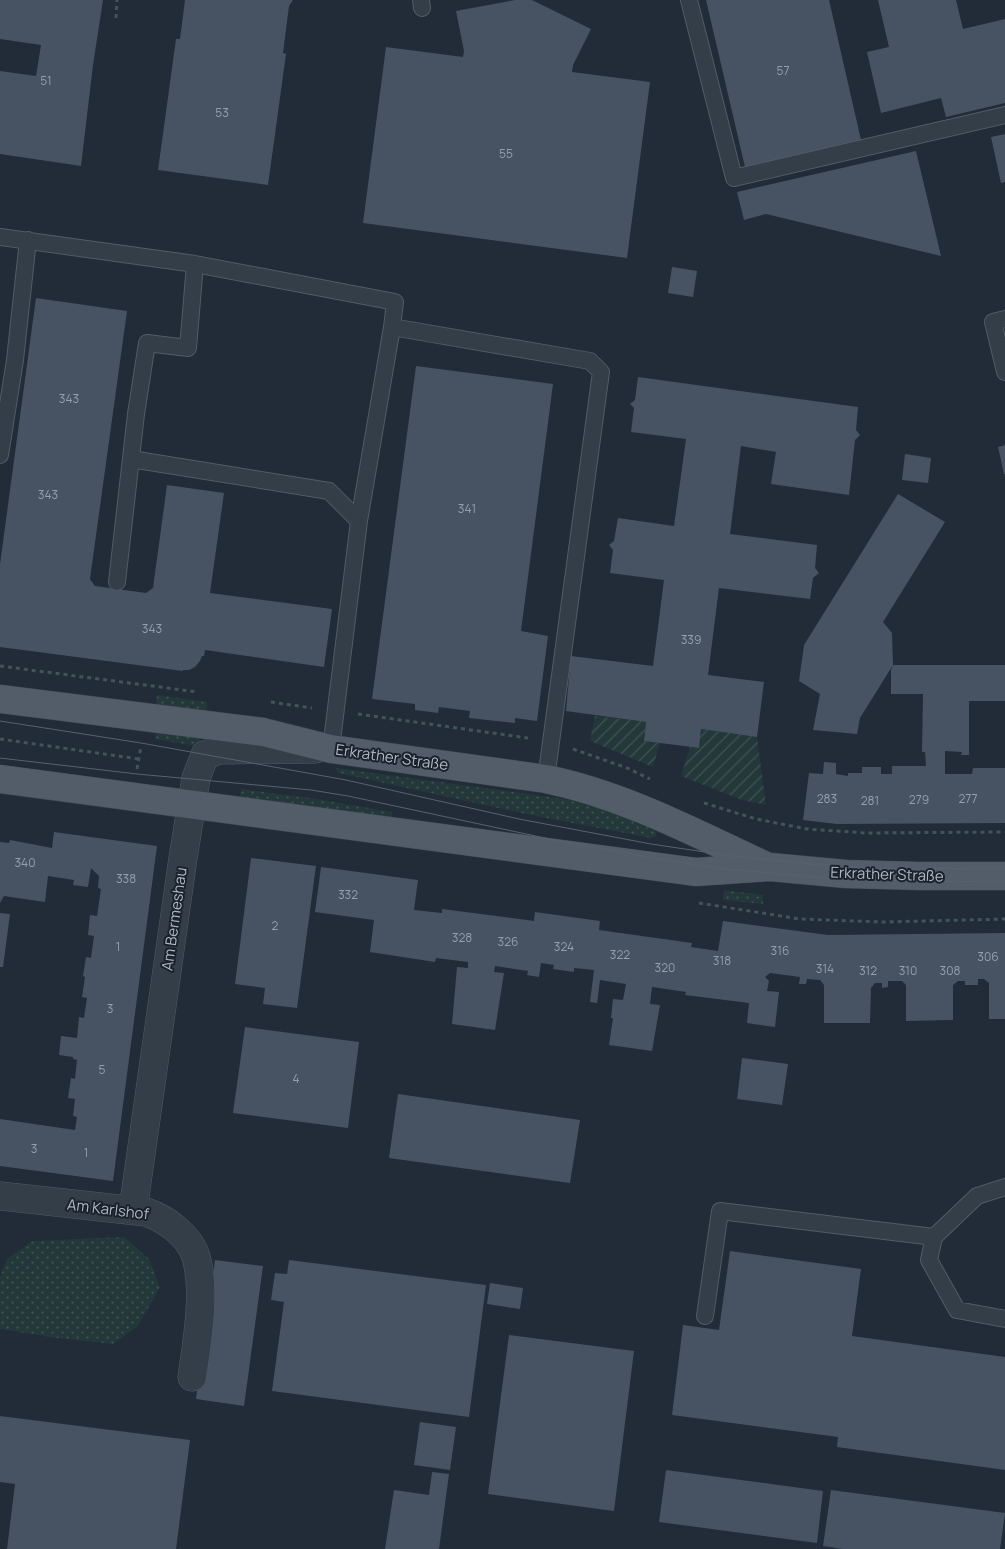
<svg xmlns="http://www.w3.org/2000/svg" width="1005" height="1549" font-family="Manrope,sans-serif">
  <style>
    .grass { fill: url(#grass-dots) }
    .garden { fill: url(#garden-furrows) }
    .building { fill: #475362 }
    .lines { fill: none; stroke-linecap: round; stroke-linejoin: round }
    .lane-casing { stroke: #525b66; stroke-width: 18 }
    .street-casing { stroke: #525b66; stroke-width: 29 }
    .primary-casing { stroke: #3e4752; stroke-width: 29 }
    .path { stroke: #405556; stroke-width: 3; stroke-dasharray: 4 4; stroke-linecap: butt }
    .lane { stroke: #343e48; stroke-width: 16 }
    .street { stroke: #343e48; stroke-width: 28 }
    .primary { stroke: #525d69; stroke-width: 28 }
    .tram { stroke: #566270; stroke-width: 1 }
    .labels { text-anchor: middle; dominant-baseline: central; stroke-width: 4; stroke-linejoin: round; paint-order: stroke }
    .number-label { font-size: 12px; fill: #959fac }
    .street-label { font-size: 15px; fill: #afb8c5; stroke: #1a232d }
  </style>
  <defs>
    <pattern id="grass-dots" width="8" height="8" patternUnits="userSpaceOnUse" patternTransform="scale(1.25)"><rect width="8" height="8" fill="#233839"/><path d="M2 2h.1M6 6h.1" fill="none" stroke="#405354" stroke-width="1.8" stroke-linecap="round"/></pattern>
    <pattern id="garden-furrows" width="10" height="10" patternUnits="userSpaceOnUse" patternTransform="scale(1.25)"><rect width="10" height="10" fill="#233839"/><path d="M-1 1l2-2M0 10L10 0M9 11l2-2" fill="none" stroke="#405354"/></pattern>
  </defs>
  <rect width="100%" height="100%" fill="#212c38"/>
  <path class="grass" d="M 157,695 L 207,702 L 206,712 L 156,705 Z
    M 156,732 L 200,738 L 202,742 L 195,746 L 155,739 Z
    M 336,768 L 565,799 L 621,815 L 653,830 L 656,832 L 656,836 L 651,838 L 531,815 L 338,773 Z
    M 241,789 L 317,799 L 392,812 L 391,818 L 240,797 Z
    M 724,890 L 763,895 L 763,904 L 723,900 Z
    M 124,1237 L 149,1259 L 160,1287 L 138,1326 L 113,1344 L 57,1338 L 0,1329 L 0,1277 L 7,1259 L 32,1241 Z"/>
  <path class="garden" d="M 595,716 L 646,722 L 644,741 L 660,743 L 653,767 L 590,741 Z
    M 701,729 L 757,737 L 766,805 L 742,800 L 681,776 L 690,747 L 699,748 Z"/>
  <path class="building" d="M 0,0 L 103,0 L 93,65 L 81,166 L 0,154 L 0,71 L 36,76 L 41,45 L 0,39 Z
    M 185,0 L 293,0 L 289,6 L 283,53 L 286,54 L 268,185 L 158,170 L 176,39 L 180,39 Z
    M 515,0 L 532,0 L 591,29 L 573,65 L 572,72 L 650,82 L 627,258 L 363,223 L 386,47 L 463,57 L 464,51 L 456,11 Z
    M 706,0 L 829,0 L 861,140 L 745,167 Z
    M 878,0 L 956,0 L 963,29 L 1005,19 L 1005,103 L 946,117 L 941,98 L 881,113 L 867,52 L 889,47 Z
    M 1005,134 L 1005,182 L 1001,183 L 991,137 Z
    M 916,151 L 941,256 L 766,214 L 744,220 L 737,192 Z
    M 672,267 L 697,271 L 693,297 L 668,293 Z
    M 36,298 L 127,311 L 90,579 L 95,586 L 146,593 L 153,588 L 167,485 L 224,493 L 210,593 L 332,609 L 324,667 L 205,650 L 204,656 L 202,656 L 200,661 L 195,667 L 189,670 L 183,670 L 183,671 L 0,647 L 0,564 Z
    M 416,366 L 553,384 L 521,631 L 548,636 L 537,721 L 515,718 L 515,723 L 469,718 L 470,711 L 439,707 L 438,713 L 415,710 L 415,704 L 372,699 Z
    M 638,377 L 858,407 L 856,430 L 860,435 L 855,440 L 849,495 L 771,484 L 776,452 L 741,446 L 730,534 L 817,545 L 815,568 L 819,573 L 813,578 L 810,599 L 719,588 L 708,675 L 764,682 L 757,737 L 701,729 L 699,748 L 676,745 L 644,741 L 646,722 L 566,711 L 571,656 L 653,666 L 664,580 L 610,573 L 613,550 L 609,545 L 614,541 L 618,518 L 674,526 L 686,439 L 631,432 L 634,408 L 630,404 L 635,400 Z
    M 1005,445 L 1005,474 L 1004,474 L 998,447 Z
    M 905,454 L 931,458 L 928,483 L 902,480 Z
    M 898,494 L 945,522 L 883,622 L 892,633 L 893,665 L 860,718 L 857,734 L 813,730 L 820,694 L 799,681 L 804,645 Z
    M 893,665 L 1005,665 L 1005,701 L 969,701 L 969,755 L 961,755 L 962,752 L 945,751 L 945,774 L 972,774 L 973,768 L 1005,768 L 1005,823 L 837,824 L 803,820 L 809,773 L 823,774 L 824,762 L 836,763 L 836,774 L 848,776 L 848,773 L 862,773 L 862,767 L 881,767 L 881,774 L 892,774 L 892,766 L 926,766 L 925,752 L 922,752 L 923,694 L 891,694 L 891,670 Z
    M 54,832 L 157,846 L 113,1181 L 0,1166 L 0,1119 L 75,1130 L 77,1117 L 73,1116 L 75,1099 L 68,1098 L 71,1078 L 75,1079 L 77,1060 L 73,1059 L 73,1057 L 59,1055 L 61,1036 L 77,1038 L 79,1017 L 84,1018 L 87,998 L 82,997 L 85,977 L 83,976 L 86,957 L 91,958 L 94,936 L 88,935 L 90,915 L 97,916 L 101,889 L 98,888 L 99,876 L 91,868 L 88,887 L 73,885 L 74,880 L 48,876 L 45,902 L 4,896 L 0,903 L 0,842 L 9,843 L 10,840 L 52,848 Z
    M 251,858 L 316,866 L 297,1008 L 263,1004 L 265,988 L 235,984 Z
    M 321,867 L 418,880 L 414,910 L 442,913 L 442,909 L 534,921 L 535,912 L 600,921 L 599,930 L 692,943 L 691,947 L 718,951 L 723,921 L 828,935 L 1005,933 L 1005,1019 L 989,1019 L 989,983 L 984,979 L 978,979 L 978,985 L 965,985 L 965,981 L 958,981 L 953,985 L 953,1020 L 906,1021 L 906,985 L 902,981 L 888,981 L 888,987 L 882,988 L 882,983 L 875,983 L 871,988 L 870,1023 L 824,1023 L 824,985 L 820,980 L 807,979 L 806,984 L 799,984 L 800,977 L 770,973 L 765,977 L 769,981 L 767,991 L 779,992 L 775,1027 L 747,1023 L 749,1003 L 685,995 L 686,992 L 652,987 L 650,1004 L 660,1005 L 652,1051 L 631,1048 L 609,1045 L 613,1018 L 611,1018 L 613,999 L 623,1000 L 626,984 L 600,980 L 597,1003 L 590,1002 L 594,970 L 574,968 L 574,972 L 553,969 L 554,965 L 541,963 L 539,977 L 527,975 L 528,971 L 495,966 L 494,972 L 504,973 L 495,1030 L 452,1024 L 457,967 L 468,968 L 468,962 L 436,958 L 435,962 L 370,952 L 374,920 L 315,912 Z
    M 0,913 L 10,914 L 3,967 L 0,967 Z
    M 245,1027 L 359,1042 L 348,1128 L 233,1113 Z
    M 742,1058 L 788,1064 L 782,1105 L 737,1099 Z
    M 398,1094 L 580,1120 L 570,1183 L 389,1158 Z
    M 730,1251 L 861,1269 L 852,1336 L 1005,1357 L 1005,1470 L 837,1447 L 838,1437 L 672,1415 L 683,1325 L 719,1330 Z
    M 215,1260 L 263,1266 L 244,1406 L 196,1399 Z
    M 289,1260 L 486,1285 L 469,1417 L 272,1391 L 284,1302 L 271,1300 L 275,1273 L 287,1274 Z
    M 490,1283 L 523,1288 L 520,1309 L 487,1304 Z
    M 509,1335 L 634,1351 L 614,1511 L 488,1494 Z
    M 0,1416 L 190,1440 L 176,1549 L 7,1549 L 15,1484 L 0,1482 Z
    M 420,1422 L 456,1427 L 450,1470 L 414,1465 Z
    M 666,1470 L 823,1491 L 817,1543 L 659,1522 Z
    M 432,1472 L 449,1474 L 439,1549 L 385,1549 L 394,1490 L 429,1495 Z
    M 831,1490 L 1005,1513 L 1000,1549 L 843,1549 L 823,1546 Z"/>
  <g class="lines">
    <defs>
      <path id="lane" d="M 421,0 L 422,8
        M 689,0 L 734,178 L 1005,115
        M 0,237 L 195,264 L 395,302 L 392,327
        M 1005,319 L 993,322 L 1005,372
        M 0,455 L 15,360 L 28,240
        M 131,459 L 329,491 L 359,521
        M 117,582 L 136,414 L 147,343 L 188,348 L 195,264
        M 331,749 L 359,521 L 392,327 L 590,361 L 601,372 L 546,779
        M 1005,1187 L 977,1196 L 934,1237 L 929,1260 L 957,1310 L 1005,1319
        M 705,1316 L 720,1211 L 934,1237"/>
      <path id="street" d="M 0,1196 L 146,1212 C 166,1219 190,1236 196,1257 C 206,1291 197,1342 192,1377
        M 133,1210 L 183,858 L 196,778 L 205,755 L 219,750 L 315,749"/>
      <path id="primary" d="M 0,699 L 263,732 L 331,749 L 546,779 C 624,795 695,833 766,866
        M 0,779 L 696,872 L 770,867 L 846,874 L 919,876 L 1005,876"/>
    </defs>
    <use href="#lane" class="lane-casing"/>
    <use href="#street" class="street-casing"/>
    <use href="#primary" class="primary-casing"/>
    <path class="path" d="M 116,18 L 117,0
      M 0,666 L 198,692
      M 271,702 L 312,708
      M 358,714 L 528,738
      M 0,739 L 139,759
      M 573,749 L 627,768 L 650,779
      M 137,769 L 141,746
      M 704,803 L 756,819 L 807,829 L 866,833 L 1005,832
      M 699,903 L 800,919 L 883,922 L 1005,919"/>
    <use href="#lane" class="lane"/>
    <use href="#street" class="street"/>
    <use href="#primary" class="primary"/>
    <path class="tram" d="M 0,721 L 141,743 L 346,780 L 519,819 L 651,844 L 732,856 L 830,866 L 899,869 L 1005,868
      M 0,758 L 137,774 L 311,790 L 348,796 L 559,841 L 659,859 L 724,869 L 848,880 L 1005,882"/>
  </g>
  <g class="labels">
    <g class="number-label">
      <text x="783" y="70">57</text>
      <text x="46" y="80">51</text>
      <text x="222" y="112">53</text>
      <text x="506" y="153">55</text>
      <text x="69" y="398">343</text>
      <text x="48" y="494">343</text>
      <text x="467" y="508">341</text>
      <text x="152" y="628">343</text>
      <text x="691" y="639">339</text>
      <text x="827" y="798">283</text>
      <text x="968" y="798">277</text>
      <text x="919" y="799">279</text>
      <text x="870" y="800">281</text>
      <text x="25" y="862">340</text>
      <text x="126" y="878">338</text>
      <text x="348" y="894">332</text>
      <text x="275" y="925">2</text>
      <text x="462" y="937">328</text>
      <text x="508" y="941">326</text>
      <text x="118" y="946">1</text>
      <text x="564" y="946">324</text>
      <text x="780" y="950">316</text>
      <text x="620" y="954">322</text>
      <text x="988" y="956">306</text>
      <text x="722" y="960">318</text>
      <text x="665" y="967">320</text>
      <text x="825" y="968">314</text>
      <text x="868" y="970">312</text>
      <text x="908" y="970">310</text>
      <text x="950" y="970">308</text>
      <text x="110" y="1008">3</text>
      <text x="102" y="1069">5</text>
      <text x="296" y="1078">4</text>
      <text x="34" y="1148">3</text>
      <text x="86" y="1152">1</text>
    </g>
    <g class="street-label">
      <text transform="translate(392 757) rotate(8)">Erkrather Straße</text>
      <text transform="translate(887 874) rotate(2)">Erkrather Straße</text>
      <text transform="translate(174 919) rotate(-82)">Am Bermeshau</text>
      <text transform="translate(108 1209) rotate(7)">Am Karlshof</text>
    </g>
  </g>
</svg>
